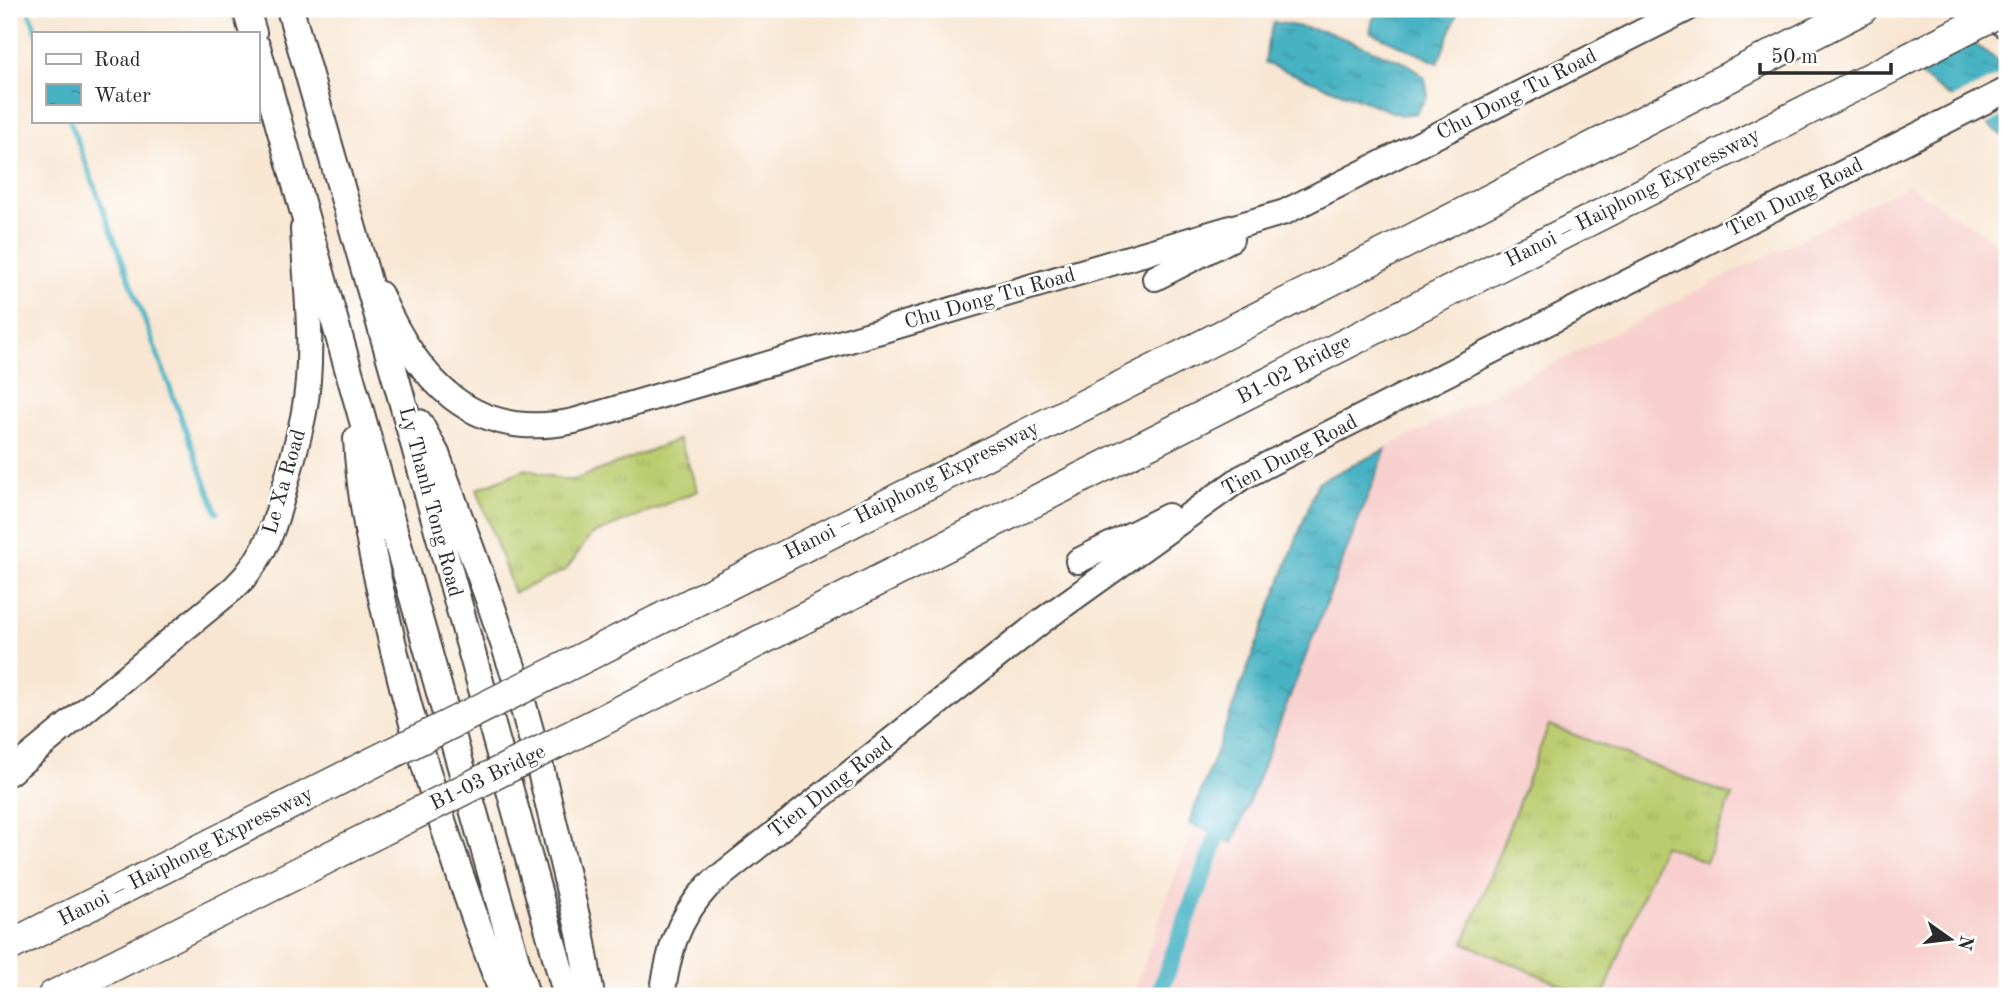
<svg xmlns="http://www.w3.org/2000/svg" width="2016" height="1005" font-family="'Old Standard TT',serif">
  <style>
    .built { fill: #f7d0cd }
    .grass { fill: url(#grass-tufts); stroke: #737c4d; stroke-width: 2 }
    .water { fill: url(#water-ripples); stroke: #386e77; stroke-width: 2 }
    .pier { fill: #f8e6d2 }
    .lines { fill: none; stroke-linecap: round; stroke-linejoin: round }
    .stream { stroke: #46b2c3; stroke-width: 5 }
    .canal { stroke: #46b2c3; stroke-width: 18 }
    .secondary-casing { stroke: #4a4744; stroke-width: 28 }
    .primary-casing { stroke: #4a4744; stroke-width: 30 }
    .highway-casing { stroke: #4a4744; stroke-width: 33 }
    .secondary { stroke: #fff; stroke-width: 24 }
    .primary { stroke: #fff; stroke-width: 26 }
    .highway { stroke: #fff; stroke-width: 30 }
    .highway-bridge-casing { stroke: #4a4744; stroke-width: 33; stroke-linecap: butt }
    .highway-bridge { stroke: #fff; stroke-width: 30 }
    .labels { text-anchor: middle; dominant-baseline: central; stroke-width: 5; stroke-linejoin: round; paint-order: stroke }
    .street-label { font-size: 21px; fill: #2b2b2b; stroke: #fff }
  </style>
  <defs>
    <pattern id="grass-tufts" width="24" height="20" patternUnits="userSpaceOnUse" patternTransform="scale(1.75)"><rect width="24" height="20" fill="#bbcc6f"/><path d="M3 7l-1-3M5 7V3M7 7l1-3M15 17l-1-3M17 17v-4M19 17l1-3" fill="none" stroke="#a1af60"/></pattern>
    <pattern id="water-ripples" width="26" height="14" patternUnits="userSpaceOnUse" patternTransform="scale(1.75)"><rect width="26" height="14" fill="#46b2c3"/><path d="M2 4q2-2 4 0t4 0M15 11q2-2 4 0t4 0" fill="none" stroke="#3b919f"/></pattern>
  </defs>
  <rect width="100%" height="100%" fill="#fff"/>
  <filter id="ink" filterUnits="userSpaceOnUse"><feTurbulence type="fractalNoise" baseFrequency=".0143" numOctaves="2"/><feDisplacementMap in="SourceGraphic" scale="14" xChannelSelector="R" yChannelSelector="G"/><feConvolveMatrix kernelMatrix="1 2 1 2 8 2 1 2 1" color-interpolation-filters="sRGB"/></filter>
  <filter id="wash" filterUnits="userSpaceOnUse"><feTurbulence type="fractalNoise" baseFrequency=".00686" numOctaves="4" result="noise"/><feDisplacementMap in="SourceGraphic" scale="28" xChannelSelector="R" yChannelSelector="G"/><feGaussianBlur stdDeviation="1.57" result="paint"/><feColorMatrix in="noise" values="0 0 0 0 0 0 0 0 0 0 0 0 0 0 0 0 0 1.4 0 .05"/><feComposite in="paint" operator="in"/></filter>
  <g filter="url(#wash)">
    <rect width="100%" height="100%" fill="#f8e6d2"/>
    <path class="built" d="M 1908,185 L 2007,249 L 2007,996 L 1132,996 L 1318,482 Z"/>
    <path class="grass" d="M 679,439 L 698,491 L 591,535 L 566,570 L 514,593 L 477,489 L 526,469 L 564,480 L 574,480 Z
      M 1549,725 L 1732,796 L 1706,862 L 1663,845 L 1603,996 L 1587,996 L 1464,943 Z"/>
    <path class="water" d="M 1382,9 L 1453,9 L 1457,14 L 1438,63 L 1370,32 L 1373,19 Z
      M 1274,22 L 1328,32 L 1408,64 L 1425,78 L 1428,95 L 1416,113 L 1400,115 L 1265,63 L 1268,40 Z
      M 1969,40 L 2007,67 L 2007,139 L 1912,69 Z
      M 1386,449 L 1233,843 L 1189,823 L 1318,482 Z"/>
    <path class="pier" d="M 1844,9 L 1936,9 L 1972,38 L 1908,70 Z
      M 2007,71 L 2007,114 L 1984,126 L 1949,100 Z"/>
    <g class="lines">
      <path class="stream" d="M 28,9 L 37,33
        M 70,121 L 217,513"/>
      <path class="canal" d="M 1158,996 L 1225,816"/>
    </g>
  </g>
  <g filter="url(#ink)">
    <g class="lines">
      <defs>
        <path id="secondary" d="M 1982,9 L 2007,27
          M 1155,278 L 1231,239
          M 380,294 C 417,379 472,443 574,421 L 1285,212 L 1687,9
          M 1078,561 L 1168,516
          M 9,773 L 234,588 C 267,557 276,522 287,479 C 293,457 300,434 304,412 C 315,352 306,289 303,229
          M 662,996 C 669,951 676,921 708,886 L 1043,620 L 1241,478 L 2007,90"/>
        <path id="primary" d="M 246,9 L 253,33
          M 290,9 L 400,393 L 567,996
          M 257,47 L 526,996
          M 419,423 L 436,454 L 489,599 L 514,673 L 539,763 L 581,937 L 591,996
          M 357,439 C 360,497 372,555 385,611 C 414,743 456,871 504,996"/>
        <path id="highway" d="M 579,660 L 1399,246 L 1862,9
          M 599,722 L 1894,66
          M 9,946 L 362,768
          M 53,996 L 377,833"/>
      </defs>
      <use href="#secondary" class="secondary-casing"/>
      <use href="#primary" class="primary-casing"/>
      <use href="#highway" class="highway-casing"/>
      <use href="#secondary" class="secondary"/>
      <use href="#primary" class="primary"/>
      <use href="#highway" class="highway"/>
      <defs>
        <path id="highway-bridge" d="M 1894,66 L 1995,14
          M 362,768 L 579,660
          M 377,833 L 599,722"/>
      </defs>
      <use href="#highway-bridge" class="highway-bridge-casing"/>
      <use href="#highway-bridge" class="highway-bridge"/>
    </g>
  </g>
  <g class="labels">
    <g class="street-label">
      <text transform="translate(1517 95) rotate(-27)">Chu Dong Tu Road</text>
      <text transform="translate(1633 198) rotate(-27)">Hanoi – Haiphong Expressway</text>
      <text transform="translate(1795 198) rotate(-27)">Tien Dung Road</text>
      <text transform="translate(990 299) rotate(-16)">Chu Dong Tu Road</text>
      <text transform="translate(1294 370) rotate(-28)">B1-02 Bridge</text>
      <text transform="translate(1290 456) rotate(-28)">Tien Dung Road</text>
      <text transform="translate(285 482) rotate(-74)">Le Xa Road</text>
      <text transform="translate(912 491) rotate(-27)">Hanoi – Haiphong Expressway</text>
      <text transform="translate(430 502) rotate(75)">Ly Thanh Tong Road</text>
      <text transform="translate(488 778) rotate(-26)">B1-03 Bridge</text>
      <text transform="translate(831 788) rotate(-38)">Tien Dung Road</text>
      <text transform="translate(186 857) rotate(-27)">Hanoi – Haiphong Expressway</text>
    </g>
  </g>
  <rect width="2016" height="1005" fill="none" stroke="#fff" stroke-width="35"/>
  <rect x="32" y="32" width="228" height="91" fill="#ffffff" stroke="#aaaaaa" stroke-width="2"/>
  <rect x="46" y="54" width="35" height="10" fill="#ffffff" stroke="#aaaaaa" stroke-width="2"/>
  <text x="94" y="66" font-size="21" fill="#2b2b2b">Road</text>
  <rect x="46" y="84" width="35" height="21" fill="url(#water-ripples)" stroke="#aaaaaa" stroke-width="2"/>
  <text x="94" y="102" font-size="21" fill="#2b2b2b">Water</text>
  <g transform="translate(1950 939) rotate(104)" stroke="#ffffff" stroke-width="5" paint-order="stroke">
  <path d="M0-5L12 26L0 18L-12 26Z" fill="#2b2b2b"/>
  <text y="-10" font-size="19" font-weight="bold" text-anchor="middle" fill="#2b2b2b">N</text>
  </g>
  <path d="M1760 63v10h131v-10" fill="none" stroke="#2b2b2b" stroke-width="3.5"/>
  <text x="1771" y="63" font-size="21" fill="#2b2b2b" stroke="#ffffff" stroke-width="5" paint-order="stroke">50 m</text>
</svg>
